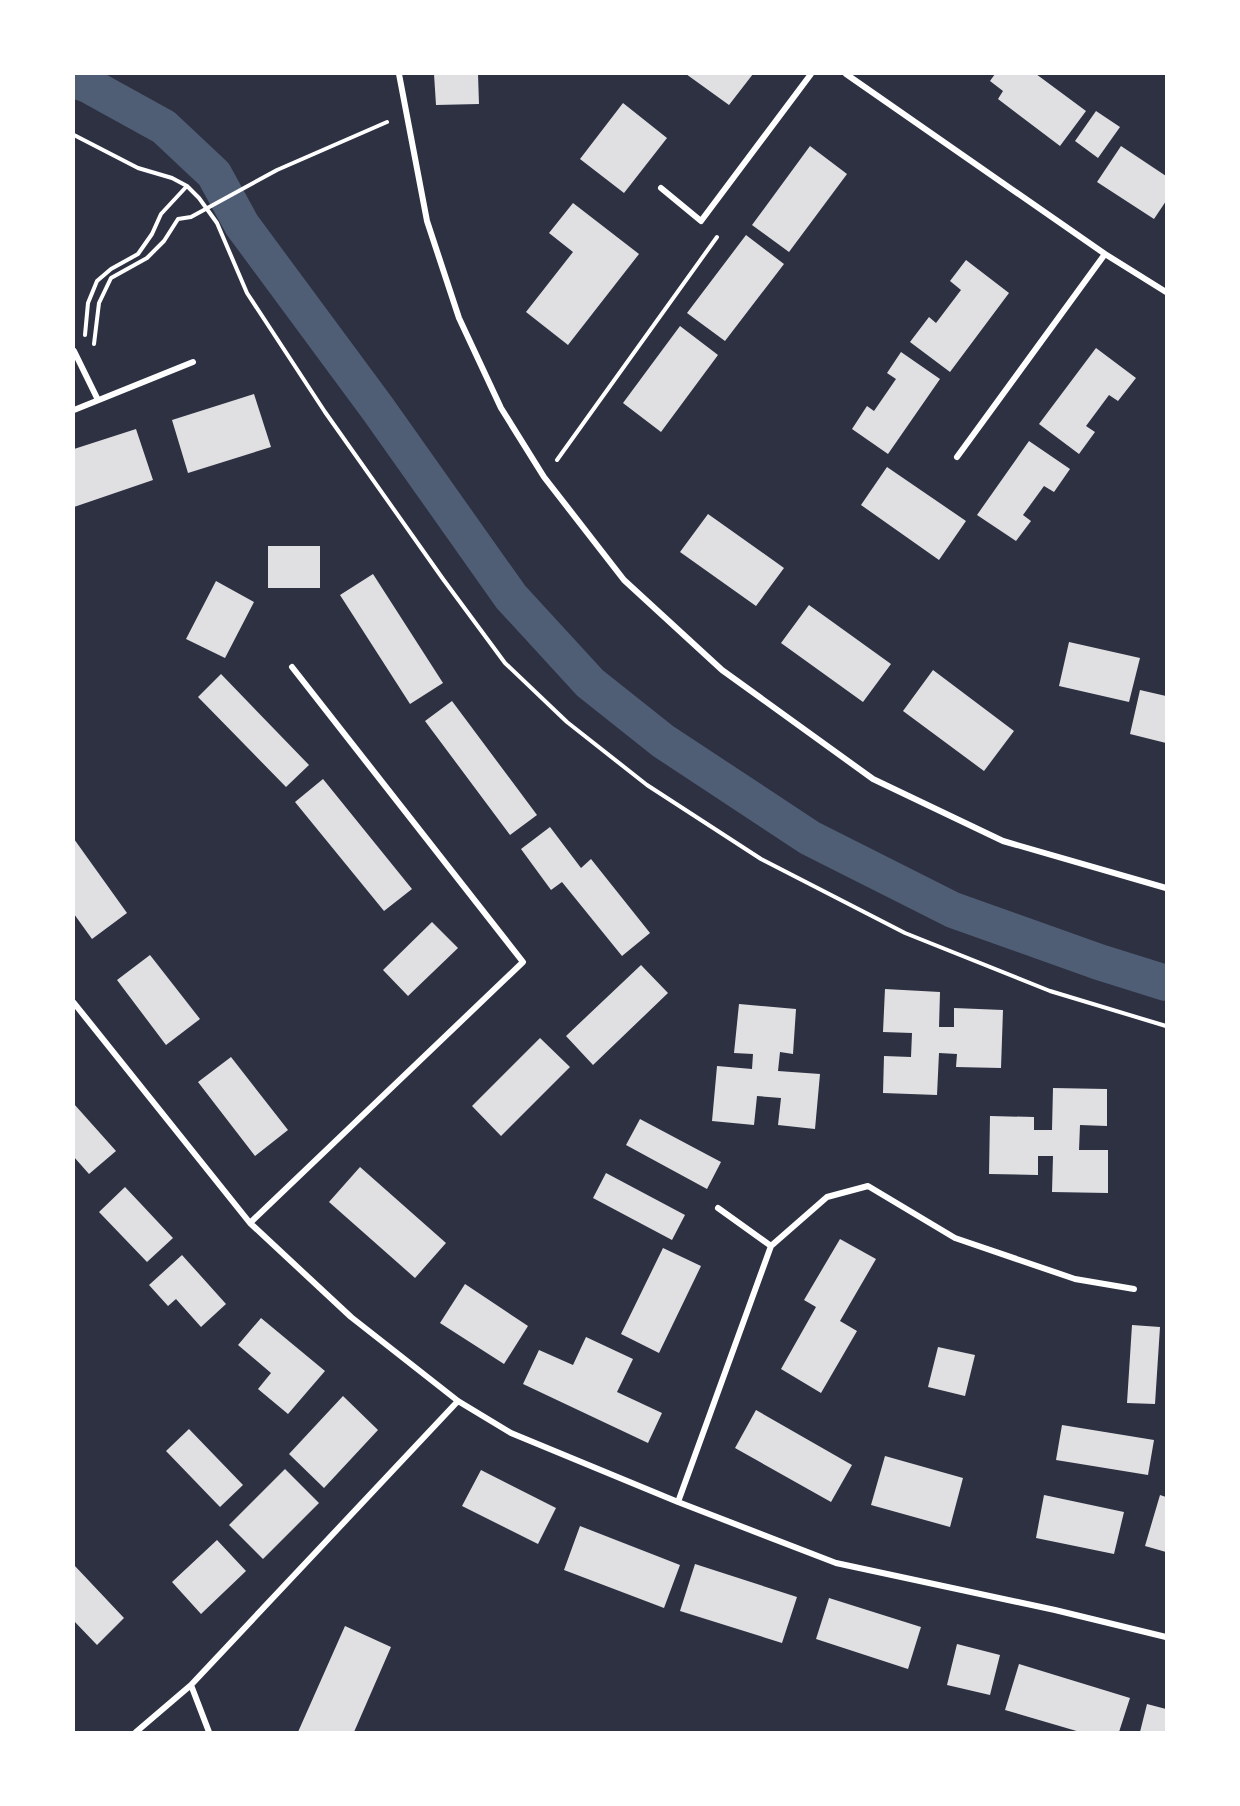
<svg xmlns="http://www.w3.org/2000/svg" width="1240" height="1806" font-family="'Libre Baskerville',serif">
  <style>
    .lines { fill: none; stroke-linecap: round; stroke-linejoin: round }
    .canal { stroke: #4f5d75; stroke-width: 36 }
    .building { fill: #e0e0e3 }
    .path { stroke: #fff; stroke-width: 4 }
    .minor { stroke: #fff; stroke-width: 6 }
  </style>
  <rect width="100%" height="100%" fill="#2d3142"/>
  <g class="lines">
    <path class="canal" d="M 74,80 L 88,85 L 164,127 L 214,174 L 242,225 L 378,409 L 511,597 L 590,683 L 663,741 L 810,838 L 953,910 L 1099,962 L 1166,983"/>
  </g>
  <path class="building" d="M 434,74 L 478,74 L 479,104 L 436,105 Z
    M 686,74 L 753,74 L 729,105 Z
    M 995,74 L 1036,74 L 1086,111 L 1060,146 L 998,99 L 1003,91 L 990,81 Z
    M 623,103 L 667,138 L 624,193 L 580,159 Z
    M 1096,111 L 1120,127 L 1098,158 L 1075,141 Z
    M 810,146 L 847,174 L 789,252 L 752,225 Z
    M 1121,146 L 1166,176 L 1166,201 L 1154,219 L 1097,182 Z
    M 573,203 L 639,254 L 568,345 L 526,312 L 573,252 L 549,233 Z
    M 746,235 L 784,264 L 725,341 L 687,313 Z
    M 966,260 L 1009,293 L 950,372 L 910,342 L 929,317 L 936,323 L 961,290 L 950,281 Z
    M 680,326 L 718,355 L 661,432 L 623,403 Z
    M 1096,348 L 1136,378 L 1118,401 L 1109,395 L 1086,426 L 1095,432 L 1079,454 L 1039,424 Z
    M 901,352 L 940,379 L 888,454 L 852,429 L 867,406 L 874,411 L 896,379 L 887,373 Z
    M 254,394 L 271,447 L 188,473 L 172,420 Z
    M 136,429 L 153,480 L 74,507 L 74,449 Z
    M 1029,441 L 1070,469 L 1054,492 L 1044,486 L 1023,515 L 1031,521 L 1016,541 L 977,515 Z
    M 887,467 L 966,521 L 939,560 L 861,505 Z
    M 708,514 L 784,568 L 756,606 L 680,552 Z
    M 268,546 L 320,546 L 320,588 L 268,588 Z
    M 373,574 L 443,683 L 410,704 L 340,595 Z
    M 216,581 L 254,602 L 225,658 L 186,639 Z
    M 809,605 L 891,664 L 863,702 L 781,643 Z
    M 1069,642 L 1140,658 L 1129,702 L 1059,686 Z
    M 933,670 L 1014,731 L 984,771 L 903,711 Z
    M 221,674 L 309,765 L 286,787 L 198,697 Z
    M 1140,690 L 1166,696 L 1166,743 L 1130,734 Z
    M 452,701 L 537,815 L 510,835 L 425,721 Z
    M 323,779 L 412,889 L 384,911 L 295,802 Z
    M 550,827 L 581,868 L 591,859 L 650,933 L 622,956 L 562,882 L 551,890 L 521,849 Z
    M 74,839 L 127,913 L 92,939 L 74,914 Z
    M 432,922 L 458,948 L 408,996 L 383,970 Z
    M 150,955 L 200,1019 L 166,1045 L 117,980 Z
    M 641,965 L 668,993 L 593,1065 L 566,1036 Z
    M 885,989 L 940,992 L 939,1027 L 954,1027 L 954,1008 L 1003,1010 L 1001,1068 L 956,1067 L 957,1054 L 939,1053 L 937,1095 L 883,1093 L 884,1056 L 911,1057 L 912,1033 L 883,1032 Z
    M 739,1004 L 796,1009 L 793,1054 L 780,1052 L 778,1071 L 820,1074 L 815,1129 L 778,1125 L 781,1098 L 757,1096 L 754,1125 L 712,1121 L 717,1066 L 752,1069 L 753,1054 L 734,1053 Z
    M 540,1038 L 570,1067 L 501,1136 L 472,1106 Z
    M 231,1057 L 288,1130 L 255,1156 L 198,1082 Z
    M 1053,1088 L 1107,1089 L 1107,1126 L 1080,1125 L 1079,1150 L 1108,1150 L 1108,1193 L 1052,1192 L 1053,1156 L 1038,1156 L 1038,1175 L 989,1174 L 990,1116 L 1034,1117 L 1034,1130 L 1052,1130 Z
    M 74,1104 L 116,1151 L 89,1174 L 74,1157 Z
    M 640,1119 L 721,1162 L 707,1189 L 626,1145 Z
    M 360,1167 L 446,1243 L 415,1278 L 329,1202 Z
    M 606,1173 L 685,1215 L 672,1240 L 593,1198 Z
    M 125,1187 L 173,1238 L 147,1262 L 99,1212 Z
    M 840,1239 L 876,1259 L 840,1321 L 857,1331 L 821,1393 L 781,1369 L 816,1307 L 804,1300 Z
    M 663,1248 L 701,1266 L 659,1353 L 621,1334 Z
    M 182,1255 L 226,1304 L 201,1327 L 176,1299 L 168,1306 L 149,1285 Z
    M 465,1284 L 528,1326 L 504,1364 L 440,1323 Z
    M 261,1318 L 325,1371 L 288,1414 L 258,1389 L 271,1373 L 238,1345 Z
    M 1132,1325 L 1160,1327 L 1155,1404 L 1127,1403 Z
    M 586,1337 L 633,1359 L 617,1392 L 662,1413 L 648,1443 L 523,1384 L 539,1350 L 573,1365 Z
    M 938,1347 L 975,1355 L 965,1396 L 928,1387 Z
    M 343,1396 L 378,1430 L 324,1488 L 289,1454 Z
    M 756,1410 L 852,1465 L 831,1502 L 735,1448 Z
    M 1062,1425 L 1154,1440 L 1148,1475 L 1056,1460 Z
    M 189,1429 L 243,1485 L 220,1507 L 166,1451 Z
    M 885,1456 L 963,1478 L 950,1527 L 871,1505 Z
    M 285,1469 L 319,1503 L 263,1559 L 229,1525 Z
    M 481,1470 L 556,1508 L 538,1544 L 462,1506 Z
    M 1044,1495 L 1124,1512 L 1114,1554 L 1036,1538 Z
    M 1160,1495 L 1166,1497 L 1166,1552 L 1145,1546 Z
    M 580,1526 L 680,1565 L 664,1608 L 564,1570 Z
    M 217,1540 L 246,1571 L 201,1614 L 172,1582 Z
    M 695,1564 L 797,1597 L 782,1643 L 680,1611 Z
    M 74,1565 L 124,1618 L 97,1645 L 74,1621 Z
    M 829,1598 L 921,1627 L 908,1669 L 816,1639 Z
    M 345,1626 L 391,1647 L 354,1732 L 298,1732 Z
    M 957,1644 L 1000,1655 L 990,1695 L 947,1685 Z
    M 1019,1664 L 1130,1698 L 1119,1732 L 1080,1732 L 1005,1710 Z
    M 1147,1704 L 1166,1709 L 1166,1732 L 1140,1732 Z"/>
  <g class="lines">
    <path class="path" d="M 74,135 L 138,168 L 172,178 L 187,186 L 199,198 L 217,223 L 247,293 L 325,412 L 443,579 L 505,663 L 567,722 L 647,785 L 761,859 L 905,933 L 1050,991 L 1166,1026
      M 85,335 L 88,303 L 97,281 L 111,269 L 138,254 L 152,234 L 161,214 L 187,186
      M 94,344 L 99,303 L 111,278 L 147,258 L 164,241 L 178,219 L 191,217 L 277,170 L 387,122
      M 557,460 L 717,237"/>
    <path class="minor" d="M 399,74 L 427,221 L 459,318 L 501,408 L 544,477 L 624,580 L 722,670 L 873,779 L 1003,841 L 1166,888
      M 846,74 L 1105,254 L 1166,292
      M 661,188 L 701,221 L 811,74
      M 74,351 L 98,400
      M 74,410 L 193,362
      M 957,457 L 1105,254
      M 74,1003 L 250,1223 L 351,1317 L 458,1401 L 511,1433 L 678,1502 L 836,1563 L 1055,1610 L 1166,1637
      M 718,1208 L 771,1246
      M 250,1223 L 523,962 L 292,667
      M 678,1502 L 771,1246 L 827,1197 L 868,1186 L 955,1238 L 1075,1279 L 1134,1289
      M 191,1685 L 209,1732
      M 136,1732 L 191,1685 L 458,1401"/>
  </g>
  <rect width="1240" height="1806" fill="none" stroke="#ffffff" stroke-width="150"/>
</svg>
